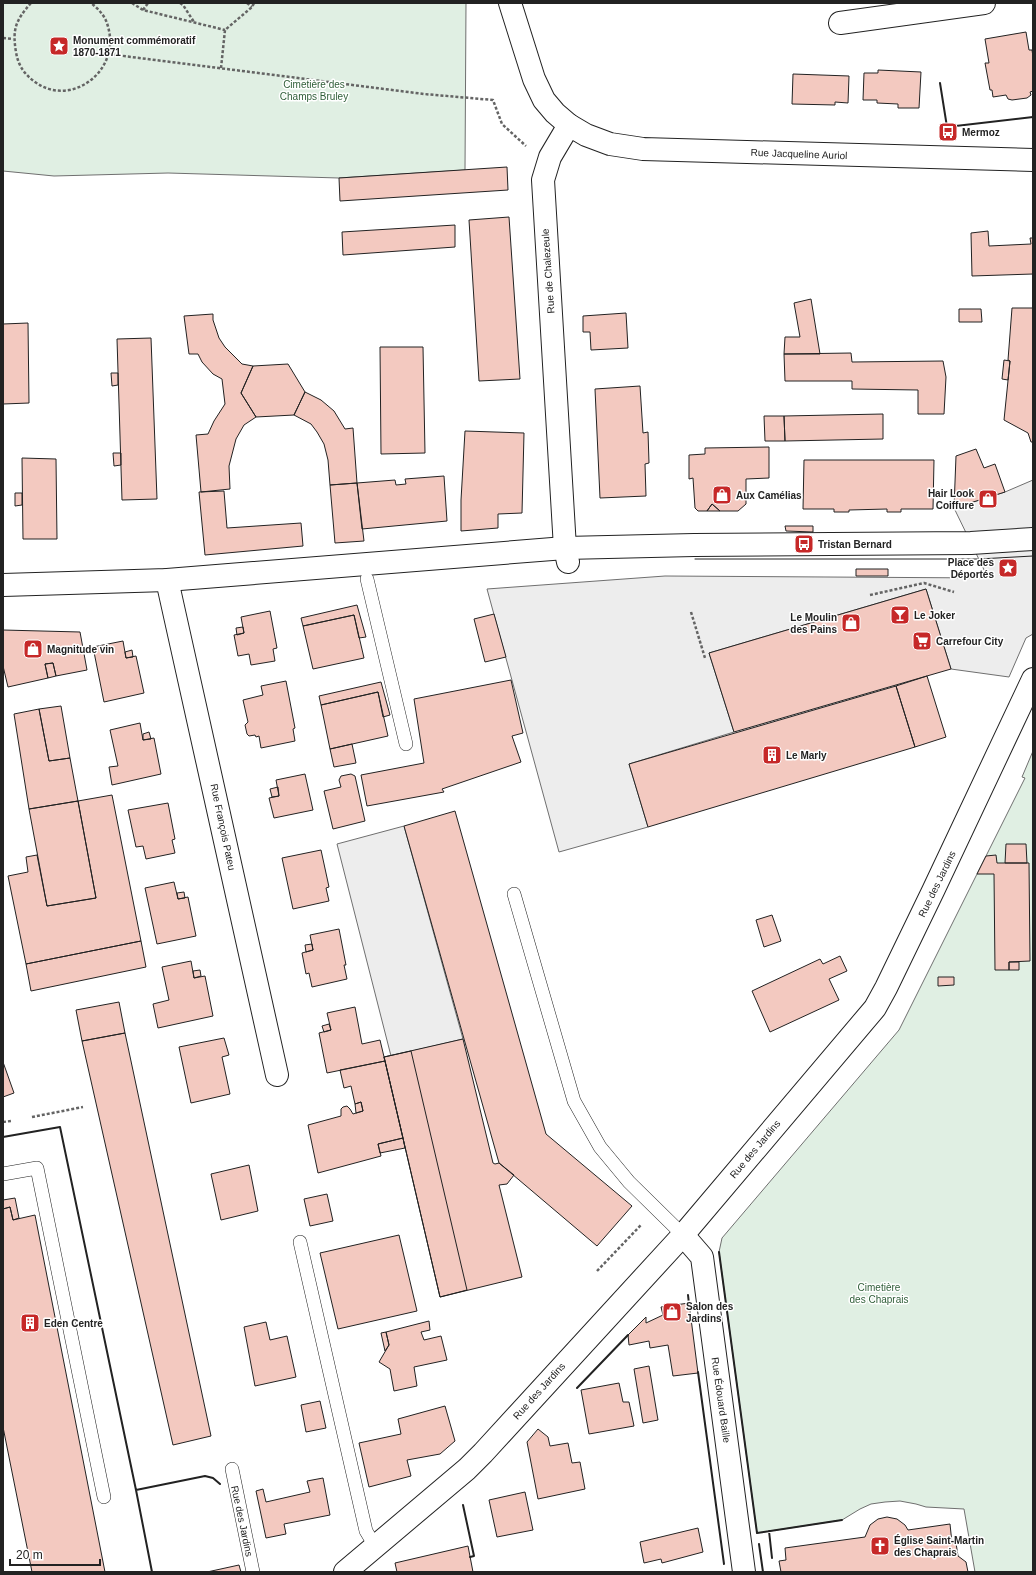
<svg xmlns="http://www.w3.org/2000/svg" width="1036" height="1575" font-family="Arial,sans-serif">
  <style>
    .green { fill: #e0efe3; stroke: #6f6f6f }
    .parking { fill: #ededed; stroke: #6f6f6f }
    .building { fill: #f3c9c0; stroke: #222 }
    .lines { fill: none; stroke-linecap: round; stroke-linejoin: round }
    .lane-casing { stroke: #222; stroke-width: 14 }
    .street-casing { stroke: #222; stroke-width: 24 }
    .secondary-casing { stroke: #222; stroke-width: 24 }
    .path { stroke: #646464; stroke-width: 2.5; stroke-dasharray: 3 2; stroke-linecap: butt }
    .lane { stroke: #fff; stroke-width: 13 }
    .street { stroke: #fff; stroke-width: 22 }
    .secondary { stroke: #fff; stroke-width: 22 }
    .tram { stroke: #222; stroke-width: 1 }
    .wall { stroke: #222; stroke-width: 2 }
    .labels { text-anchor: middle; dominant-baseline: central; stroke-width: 3; stroke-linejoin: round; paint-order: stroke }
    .poi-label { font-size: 10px; font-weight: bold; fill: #222; stroke: #fff; text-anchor: start }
    .park-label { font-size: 10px; fill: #2f5e38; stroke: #fff }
    .street-label { font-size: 10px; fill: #222; stroke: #fff }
  </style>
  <rect width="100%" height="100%" fill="#fff"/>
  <path class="green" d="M 3,3 L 466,3 L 465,170 L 339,178 L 168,173 L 54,176 L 3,171 Z
    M 1033,751 L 1033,1572 L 975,1572 L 964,1509 L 926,1507 L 916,1504 L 900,1501 L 885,1502 L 871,1504 L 860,1509 L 842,1520 L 757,1533 L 719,1252 L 722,1238 L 899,1030 L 1025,778 L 1022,777 Z"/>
  <path class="parking" d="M 1033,480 L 1033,634 L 1026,638 L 1009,677 L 951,669 L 926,589 L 709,653 L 734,732 L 629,764 L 648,827 L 559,852 L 487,589 L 665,576 L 988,578 L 954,508 L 1005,492 Z
    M 404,826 L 463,1039 L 391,1056 L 337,844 Z"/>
  <path class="building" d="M 1026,32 L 1029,50 L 1032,50 L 1033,57 L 1033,91 L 1030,92 L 1031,95 L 1027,98 L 1012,100 L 1008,99 L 1006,95 L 993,97 L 992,90 L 990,90 L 985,63 L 989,63 L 985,39 Z
    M 878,70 L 921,72 L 919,108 L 898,108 L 898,104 L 877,103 L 877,100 L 863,100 L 864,73 L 878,73 Z
    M 793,74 L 849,76 L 848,103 L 835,102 L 835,105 L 792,104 Z
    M 507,167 L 508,190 L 340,201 L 339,178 Z
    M 509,217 L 520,379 L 479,381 L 469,220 Z
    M 455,225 L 455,247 L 343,255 L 342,232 Z
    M 988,231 L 989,246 L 1031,244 L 1030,238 L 1033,238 L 1033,274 L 972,276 L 971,233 Z
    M 811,299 L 820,354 L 784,354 L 785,337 L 800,337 L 794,303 Z
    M 1012,308 L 1033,308 L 1033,442 L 1031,442 L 1028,433 L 1004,420 L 1010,361 L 1008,360 Z
    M 959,309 L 981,309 L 982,322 L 959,322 Z
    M 626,313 L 628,348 L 591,350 L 590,332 L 583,332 L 583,316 Z
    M 213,314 L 213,320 L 219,338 L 225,347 L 242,364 L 253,366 L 241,393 L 256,417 L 244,425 L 236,439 L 229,466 L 230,489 L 201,492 L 196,435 L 208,434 L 214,421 L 225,404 L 222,379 L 213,374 L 202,362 L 198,354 L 189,354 L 184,316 Z
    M 28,323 L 29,403 L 3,404 L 3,324 Z
    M 151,338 L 157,499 L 122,500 L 117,339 Z
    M 380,347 L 423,347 L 425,453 L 381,454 Z
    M 851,353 L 852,362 L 943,361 L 946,377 L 944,414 L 918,414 L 918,390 L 852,389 L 852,381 L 785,381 L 784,354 Z
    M 1004,360 L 1010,361 L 1008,380 L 1002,379 Z
    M 288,364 L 305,392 L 294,415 L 256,417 L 241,393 L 253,366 Z
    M 111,373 L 118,373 L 118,385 L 112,386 Z
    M 640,386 L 643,433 L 648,432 L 649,463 L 645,464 L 646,496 L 600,498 L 595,389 Z
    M 305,392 L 321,400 L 334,411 L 345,429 L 353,428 L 357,483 L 330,485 L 328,460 L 324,444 L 317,432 L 311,424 L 294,415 Z
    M 883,414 L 883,439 L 785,441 L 784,416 Z
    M 764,416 L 784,416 L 785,441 L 765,441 Z
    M 465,431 L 524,433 L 522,513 L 498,514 L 498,528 L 461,531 L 461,500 Z
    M 769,447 L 769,478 L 746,479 L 746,504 L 738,511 L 720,511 L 712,504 L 707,511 L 698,511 L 695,508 L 693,478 L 689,479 L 689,455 L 705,454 L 705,448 Z
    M 976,449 L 984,468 L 995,464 L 1005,492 L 954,508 L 956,456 Z
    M 113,453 L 121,453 L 121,465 L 114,466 Z
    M 22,458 L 56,459 L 57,539 L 23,539 Z
    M 804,460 L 934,460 L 933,509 L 901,509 L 901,512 L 887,512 L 887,509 L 849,510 L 849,512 L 834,512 L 834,509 L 803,509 Z
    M 444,476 L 447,521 L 362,529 L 357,483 L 395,480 L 396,485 L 406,484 L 405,479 Z
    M 357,483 L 364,541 L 335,543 L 330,485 Z
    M 224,491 L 227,528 L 301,523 L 303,546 L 205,555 L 199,492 Z
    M 15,493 L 22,493 L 22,505 L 15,506 Z
    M 712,504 L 720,511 L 707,511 Z
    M 785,526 L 813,526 L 813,532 L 786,531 Z
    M 856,569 L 888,569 L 888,576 L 856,576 Z
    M 926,589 L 951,669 L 734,732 L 709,653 Z
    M 357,605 L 366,637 L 359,638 L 354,615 L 303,626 L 301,618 Z
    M 270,611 L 277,648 L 273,649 L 275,661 L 251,665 L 249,654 L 238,656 L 234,635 L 244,633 L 241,617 Z
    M 494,614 L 506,657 L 485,662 L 474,619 Z
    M 354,615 L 364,658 L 313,669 L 303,626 Z
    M 243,627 L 244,633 L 237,635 L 236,628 Z
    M 3,630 L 80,632 L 87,670 L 56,676 L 53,663 L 45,664 L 48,678 L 8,687 L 3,666 Z
    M 123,641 L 126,658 L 136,656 L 144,693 L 104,702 L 93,647 Z
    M 132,650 L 133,657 L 126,658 L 125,652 Z
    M 53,663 L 56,676 L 48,678 L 45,664 Z
    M 927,676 L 946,737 L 915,747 L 896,686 Z
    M 511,680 L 523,733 L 512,736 L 521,762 L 442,789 L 444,792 L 367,806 L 361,775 L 424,763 L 414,699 Z
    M 286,681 L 295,728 L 293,729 L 295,741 L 261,748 L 259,736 L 256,737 L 255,735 L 249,736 L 247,734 L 245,725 L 248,722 L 243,700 L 263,695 L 261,686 Z
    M 381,682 L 390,715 L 383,717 L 378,692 L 321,705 L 319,696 Z
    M 896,686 L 915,747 L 648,827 L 629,764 Z
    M 378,692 L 388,736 L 330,749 L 321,705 Z
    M 61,706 L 70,758 L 49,761 L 39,709 Z
    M 39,709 L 49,761 L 70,758 L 78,801 L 29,809 L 14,714 Z
    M 140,723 L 143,740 L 154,738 L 161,774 L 112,785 L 109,767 L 118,766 L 110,730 Z
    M 149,732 L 151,739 L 143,740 L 143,734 Z
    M 352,744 L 356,763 L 334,767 L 330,749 Z
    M 305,774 L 313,810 L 274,818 L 269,798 L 279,796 L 276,780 Z
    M 351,774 L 355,776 L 365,821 L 333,829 L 324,791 L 341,787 L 339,780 L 341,776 Z
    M 278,787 L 279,796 L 272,797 L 270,789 Z
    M 112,795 L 141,941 L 26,964 L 8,876 L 28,872 L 26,857 L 37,855 L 47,906 L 96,898 L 78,801 Z
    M 78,801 L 96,898 L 47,906 L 29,809 Z
    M 168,803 L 175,839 L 172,840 L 175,853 L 146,859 L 143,846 L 136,847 L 128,810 Z
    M 455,811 L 546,1134 L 632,1206 L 597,1246 L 499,1163 L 404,826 Z
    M 1006,844 L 1026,844 L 1027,863 L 1005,863 Z
    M 321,850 L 329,887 L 326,888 L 329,901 L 293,909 L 282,858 Z
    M 996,855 L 997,863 L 1029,863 L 1030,961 L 1009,962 L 1009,970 L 995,970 L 994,874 L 977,874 L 986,856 Z
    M 174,882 L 178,899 L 188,897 L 196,936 L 157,944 L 145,888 Z
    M 184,892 L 185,898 L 178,899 L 177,893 Z
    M 772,915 L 781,941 L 764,947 L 756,920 Z
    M 339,929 L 346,965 L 344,965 L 347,979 L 312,987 L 309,973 L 306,974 L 302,953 L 313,950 L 310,935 Z
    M 141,941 L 146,967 L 31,991 L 26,964 Z
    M 312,944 L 313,950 L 306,952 L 305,945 Z
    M 840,956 L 847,971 L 829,979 L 839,1000 L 770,1032 L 752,991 L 820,959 L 823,964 Z
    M 191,961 L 194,978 L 205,976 L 213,1016 L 158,1028 L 153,1004 L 169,1000 L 162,967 Z
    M 1009,962 L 1019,962 L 1019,970 L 1009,970 Z
    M 200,970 L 201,976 L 194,978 L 193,971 Z
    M 938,977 L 954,977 L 954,985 L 938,986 Z
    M 119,1002 L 125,1033 L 82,1041 L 76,1010 Z
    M 355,1007 L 362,1044 L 380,1040 L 385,1061 L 327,1073 L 319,1033 L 331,1030 L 327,1013 Z
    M 329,1024 L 331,1030 L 324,1032 L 322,1026 Z
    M 125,1033 L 211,1436 L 173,1445 L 82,1041 Z
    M 224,1038 L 229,1055 L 222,1057 L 230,1094 L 191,1103 L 179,1047 Z
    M 463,1039 L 493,1163 L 495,1164 L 499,1163 L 514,1175 L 507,1184 L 499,1185 L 522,1277 L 440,1297 L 384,1057 Z
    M 411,1051 L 467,1290 L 440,1297 L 385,1061 L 384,1057 Z
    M 385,1061 L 403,1138 L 378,1144 L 381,1156 L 318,1173 L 308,1125 L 341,1116 L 341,1109 L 343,1107 L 347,1106 L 350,1109 L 353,1114 L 363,1111 L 361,1102 L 355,1104 L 351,1086 L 344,1088 L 340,1070 Z
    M 3,1062 L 14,1093 L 3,1097 Z
    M 361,1102 L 363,1111 L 356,1113 L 355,1104 Z
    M 403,1138 L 405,1148 L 380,1153 L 378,1144 Z
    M 249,1165 L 258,1211 L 221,1220 L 211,1174 Z
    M 327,1194 L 333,1221 L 310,1226 L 304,1199 Z
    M 15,1198 L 19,1218 L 13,1220 L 10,1207 L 3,1209 L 3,1200 Z
    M 10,1207 L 13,1220 L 35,1215 L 105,1572 L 32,1572 L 3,1427 L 3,1209 Z
    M 399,1235 L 417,1311 L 338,1329 L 320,1253 Z
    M 689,1303 L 698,1373 L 673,1376 L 668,1345 L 650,1348 L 649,1341 L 629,1345 L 628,1335 L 646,1317 L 646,1323 L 663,1315 L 661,1307 Z
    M 429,1321 L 430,1330 L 421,1332 L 424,1340 L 441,1336 L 447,1360 L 414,1367 L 417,1386 L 394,1391 L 390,1369 L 379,1362 L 389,1345 L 386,1332 Z
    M 266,1322 L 270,1340 L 287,1336 L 296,1377 L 255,1386 L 244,1327 Z
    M 386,1332 L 389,1345 L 385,1351 L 381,1333 Z
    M 649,1366 L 658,1420 L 643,1423 L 634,1369 Z
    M 619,1383 L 623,1402 L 629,1402 L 634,1426 L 589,1434 L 581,1390 Z
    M 320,1401 L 326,1428 L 306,1432 L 301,1405 Z
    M 445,1406 L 455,1441 L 440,1454 L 407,1460 L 411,1476 L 369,1487 L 359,1443 L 401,1434 L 398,1419 Z
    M 538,1429 L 548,1437 L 550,1446 L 568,1443 L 572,1463 L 580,1462 L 585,1489 L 538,1499 L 527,1442 Z
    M 323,1478 L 330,1515 L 284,1524 L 286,1534 L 266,1538 L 256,1491 L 263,1489 L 266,1502 L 310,1492 L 307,1481 Z
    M 525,1492 L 533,1530 L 497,1537 L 489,1500 Z
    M 887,1517 L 897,1519 L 905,1525 L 908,1530 L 950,1524 L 952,1543 L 956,1543 L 958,1556 L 966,1562 L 968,1572 L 781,1572 L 779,1561 L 786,1560 L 785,1548 L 865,1537 L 870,1525 L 878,1519 Z
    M 698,1528 L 703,1552 L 662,1563 L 661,1559 L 644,1563 L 640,1542 Z
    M 468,1546 L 473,1572 L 397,1572 L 395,1563 Z
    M 239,1565 L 241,1572 L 207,1572 Z"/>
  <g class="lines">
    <defs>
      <path id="lane" d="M 367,579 L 406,744
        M 514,894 L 574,1101 L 600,1147 L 629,1182 L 683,1235
        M 3,1174 L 37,1168 L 104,1497
        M 300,1242 L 366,1531 L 375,1546
        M 232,1469 L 253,1572"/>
      <path id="street" d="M 840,23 L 984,3
        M 568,562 L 565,548 L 543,180 L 550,157 L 569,125
        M 167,580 L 277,1075
        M 683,1235 L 702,1257 L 744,1572"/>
      <path id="secondary" d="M 510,3 L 534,79 L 544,100 L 555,113 L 569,125 L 586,135 L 610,144 L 643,149 L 1033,160
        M 3,585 L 167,580 L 565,548 L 694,545 L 971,543 L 1033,539
        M 345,1572 L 467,1469 L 483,1453 L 683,1235 L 875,1008 L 886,988 L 933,891 L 1033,679"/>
    </defs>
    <use href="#lane" class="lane-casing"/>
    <use href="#street" class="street-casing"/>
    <use href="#secondary" class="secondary-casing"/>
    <path class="path" d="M 31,3 C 16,20 12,29 16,52 C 18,65 24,74 35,82 C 68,106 113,77 110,37 C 109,29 107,20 102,14 C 99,10 95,6 91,3
      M 132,3 L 143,10 L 225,30
      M 180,3 L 183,5 L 194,22
      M 247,3 L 252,7
      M 143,10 L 148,3
      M 3,38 L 13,39
      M 108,54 L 424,94 L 493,100 L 502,124 L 526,146
      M 221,68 L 225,30 L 252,7 L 254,3
      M 870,595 L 924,583 L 954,592
      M 691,612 L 705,658
      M 32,1117 L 83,1107
      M 3,1122 L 11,1121
      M 597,1271 L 641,1225"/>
    <use href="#lane" class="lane"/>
    <use href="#street" class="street"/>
    <use href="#secondary" class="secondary"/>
    <path class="tram" d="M 695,559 L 979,559 L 1033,556"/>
    <path class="wall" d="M 940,83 L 947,127 L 1033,117
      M 3,1137 L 60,1127 L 136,1490 L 205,1476 L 213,1478 L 220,1484
      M 719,1252 L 757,1533 L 842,1520
      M 688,1295 L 689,1304
      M 698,1372 L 724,1564
      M 577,1388 L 628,1335
      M 136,1490 L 152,1572
      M 463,1505 L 474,1556 L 470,1557
      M 769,1531 L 772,1558
      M 759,1544 L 763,1572"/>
  </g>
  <defs>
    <symbol id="sight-square" viewBox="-11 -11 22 22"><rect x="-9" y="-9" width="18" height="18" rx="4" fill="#c62828" stroke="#fff"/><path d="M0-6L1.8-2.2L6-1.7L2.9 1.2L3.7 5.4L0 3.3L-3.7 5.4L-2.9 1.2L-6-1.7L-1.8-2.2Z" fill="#fff"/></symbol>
    <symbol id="bus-square" viewBox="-11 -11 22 22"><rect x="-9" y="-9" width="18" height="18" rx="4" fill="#c62828" stroke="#fff"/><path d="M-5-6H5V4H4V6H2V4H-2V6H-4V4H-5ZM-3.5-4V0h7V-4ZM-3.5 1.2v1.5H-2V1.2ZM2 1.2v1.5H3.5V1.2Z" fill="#fff"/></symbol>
    <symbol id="shop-square" viewBox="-11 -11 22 22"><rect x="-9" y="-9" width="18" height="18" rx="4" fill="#c62828" stroke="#fff"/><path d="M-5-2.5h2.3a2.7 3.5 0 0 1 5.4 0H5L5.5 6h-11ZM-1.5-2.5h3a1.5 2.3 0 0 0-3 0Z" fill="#fff"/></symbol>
    <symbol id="bar-square" viewBox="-11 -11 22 22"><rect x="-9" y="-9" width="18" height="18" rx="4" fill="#c62828" stroke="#fff"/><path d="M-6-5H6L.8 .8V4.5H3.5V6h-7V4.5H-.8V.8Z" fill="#fff"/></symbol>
    <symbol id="supermarket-square" viewBox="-11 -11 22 22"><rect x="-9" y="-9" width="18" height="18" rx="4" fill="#c62828" stroke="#fff"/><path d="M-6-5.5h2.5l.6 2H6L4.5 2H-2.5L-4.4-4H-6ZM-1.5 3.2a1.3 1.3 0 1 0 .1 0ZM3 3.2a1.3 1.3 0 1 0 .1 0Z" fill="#fff"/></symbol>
    <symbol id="building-square" viewBox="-11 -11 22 22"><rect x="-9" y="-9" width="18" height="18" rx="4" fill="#c62828" stroke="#fff"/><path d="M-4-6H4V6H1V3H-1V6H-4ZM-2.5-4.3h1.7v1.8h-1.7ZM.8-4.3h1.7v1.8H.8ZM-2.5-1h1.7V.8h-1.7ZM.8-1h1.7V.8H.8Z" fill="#fff"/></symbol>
    <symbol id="church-square" viewBox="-11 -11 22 22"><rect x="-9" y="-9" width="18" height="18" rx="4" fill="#c62828" stroke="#fff"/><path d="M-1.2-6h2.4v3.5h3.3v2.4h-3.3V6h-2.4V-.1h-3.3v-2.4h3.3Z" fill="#fff"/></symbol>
  </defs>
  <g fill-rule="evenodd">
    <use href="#sight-square" x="48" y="35" width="22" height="22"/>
    <use href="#bus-square" x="937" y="121" width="22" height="22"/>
    <use href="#shop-square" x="711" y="484" width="22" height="22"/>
    <use href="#shop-square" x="977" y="488" width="22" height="22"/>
    <use href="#bus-square" x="793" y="533" width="22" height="22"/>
    <use href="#sight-square" x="997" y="557" width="22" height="22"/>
    <use href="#bar-square" x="889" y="604" width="22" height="22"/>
    <use href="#shop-square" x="840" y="612" width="22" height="22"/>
    <use href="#supermarket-square" x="911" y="630" width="22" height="22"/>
    <use href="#shop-square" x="22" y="638" width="22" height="22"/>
    <use href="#building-square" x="761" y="744" width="22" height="22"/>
    <use href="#shop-square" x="661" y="1301" width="22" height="22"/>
    <use href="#building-square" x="19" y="1312" width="22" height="22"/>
    <use href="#church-square" x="869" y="1535" width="22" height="22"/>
  </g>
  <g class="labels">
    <g class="poi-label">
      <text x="73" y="40">Monument commémoratif<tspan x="73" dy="12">1870-1871</tspan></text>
      <text x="962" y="132">Mermoz</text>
      <text x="974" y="493" text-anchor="end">Hair Look<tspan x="974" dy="12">Coiffure</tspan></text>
      <text x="736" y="495">Aux Camélias</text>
      <text x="818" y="544">Tristan Bernard</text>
      <text x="994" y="562" text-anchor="end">Place des<tspan x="994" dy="12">Déportés</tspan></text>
      <text x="914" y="615">Le Joker</text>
      <text x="837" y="617" text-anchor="end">Le Moulin<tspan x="837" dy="12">des Pains</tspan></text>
      <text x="936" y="641">Carrefour City</text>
      <text x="47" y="649">Magnitude vin</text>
      <text x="786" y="755">Le Marly</text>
      <text x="686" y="1306">Salon des<tspan x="686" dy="12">Jardins</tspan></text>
      <text x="44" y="1323">Eden Centre</text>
      <text x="894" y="1540">Église Saint-Martin<tspan x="894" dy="12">des Chaprais</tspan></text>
    </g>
    <g class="park-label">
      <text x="314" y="84">Cimetière des<tspan x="314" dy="12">Champs Bruley</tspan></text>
      <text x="879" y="1287">Cimetière<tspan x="879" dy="12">des Chaprais</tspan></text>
    </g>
    <g class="street-label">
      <text transform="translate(799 154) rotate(2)">Rue Jacqueline Auriol</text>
      <text transform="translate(548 271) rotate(-94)">Rue de Chalezeule</text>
      <text transform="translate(223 827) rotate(78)">Rue François Pateu</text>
      <text transform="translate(937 884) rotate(-64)">Rue des Jardins</text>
      <text transform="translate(755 1149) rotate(-50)">Rue des Jardins</text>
      <text transform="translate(539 1391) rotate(-48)">Rue des Jardins</text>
      <text transform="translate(721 1400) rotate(82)">Rue Édouard Baille</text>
      <text transform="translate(242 1521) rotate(78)">Rue des Jardins</text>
    </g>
  </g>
  <rect width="1036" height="1575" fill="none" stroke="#222222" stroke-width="8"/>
  <path d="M10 1559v6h90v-6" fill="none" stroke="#222222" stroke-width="2"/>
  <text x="16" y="1559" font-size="12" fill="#222222" stroke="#ffffff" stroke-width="3" paint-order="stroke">20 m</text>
</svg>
